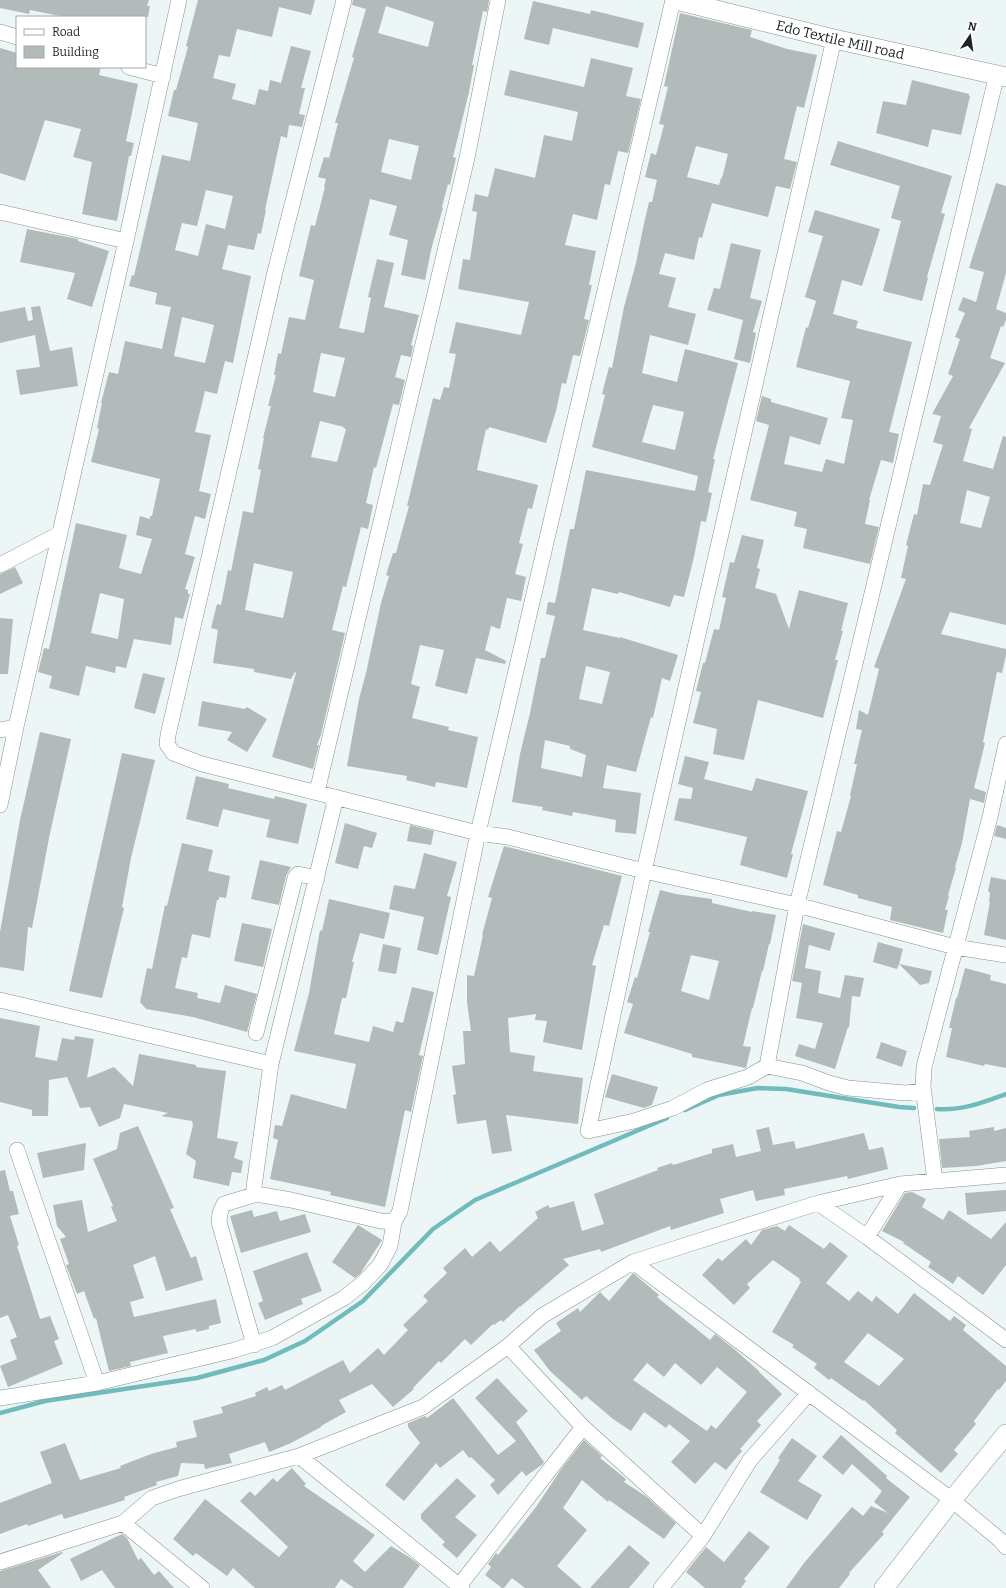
<svg xmlns="http://www.w3.org/2000/svg" width="1006" height="1588" font-family="Bitter,serif">
  <style>
    .lines { fill: none; stroke-linecap: round; stroke-linejoin: round }
    .stream { stroke: #70bcbd; stroke-width: 4.5 }
    .building { fill: #b2baba; fill-rule: evenodd }
    .minor-casing { stroke: #889090; stroke-width: 16 }
    .tertiary-casing { stroke: #889090; stroke-width: 20 }
    .minor { stroke: #fff; stroke-width: 15 }
    .tertiary { stroke: #fff; stroke-width: 19 }
    .labels { text-anchor: middle; dominant-baseline: central; stroke-width: 3.5; stroke-linejoin: round; paint-order: stroke }
    .street-label { font-size: 14px; fill: #1f2222; stroke: #fff }
  </style>
  <rect width="100%" height="100%" fill="#edf6f6"/>
  <g class="lines">
    <path class="stream" d="M 937,1109 C 962,1111 984,1102 1006,1094
      M 685,1110 L 719,1095 L 758,1088 L 786,1089 L 899,1107 L 914,1108
      M 0,1413 L 45,1401 L 197,1378 L 264,1360 L 305,1341 L 363,1301 L 433,1229 L 475,1200 L 667,1118"/>
  </g>
  <path class="building" d="M 0,0 L 149,0 L 147,6 L 150,6 L 148,17 L 65,17 L 30,10 L 29,14 L 0,8 Z
    M 198,0 L 315,0 L 311,15 L 279,7 L 272,37 L 237,29 L 230,57 L 219,55 L 213,78 L 236,84 L 232,99 L 255,105 L 259,89 L 268,91 L 270,80 L 281,83 L 291,46 L 311,51 L 301,88 L 305,88 L 299,114 L 305,115 L 302,127 L 289,125 L 287,138 L 281,136 L 265,210 L 266,210 L 261,234 L 258,233 L 254,250 L 228,245 L 222,269 L 251,276 L 233,363 L 225,361 L 217,394 L 205,391 L 195,432 L 211,435 L 199,491 L 211,494 L 205,519 L 195,516 L 185,554 L 195,557 L 185,589 L 188,590 L 188,594 L 190,594 L 183,619 L 175,617 L 171,645 L 134,639 L 126,668 L 116,666 L 115,673 L 86,666 L 79,696 L 49,688 L 52,676 L 38,672 L 44,648 L 49,649 L 76,523 L 127,535 L 119,568 L 141,574 L 152,539 L 136,535 L 140,516 L 150,519 L 150,516 L 152,516 L 160,479 L 91,462 L 99,429 L 97,428 L 102,403 L 101,403 L 109,372 L 118,374 L 125,341 L 162,349 L 171,307 L 155,304 L 157,293 L 129,286 L 132,275 L 134,276 L 162,155 L 190,161 L 198,123 L 168,116 L 174,90 L 176,90 L 188,47 L 186,46 ZM 206,190 L 233,196 L 225,229 L 206,224 L 198,256 L 175,250 L 182,223 L 197,226 ZM 182,317 L 214,325 L 205,363 L 174,356 ZM 100,593 L 124,599 L 118,639 L 91,633 Z
    M 353,0 L 489,0 L 487,12 L 483,11 L 472,65 L 474,65 L 469,92 L 453,157 L 456,158 L 450,185 L 448,184 L 442,207 L 443,208 L 432,246 L 425,280 L 401,275 L 408,240 L 389,235 L 397,206 L 370,199 L 339,328 L 364,333 L 371,298 L 368,297 L 377,259 L 394,263 L 384,307 L 419,315 L 411,345 L 413,346 L 411,357 L 401,355 L 395,377 L 405,380 L 399,405 L 393,404 L 376,468 L 374,467 L 366,503 L 373,505 L 368,529 L 361,527 L 346,587 L 343,586 L 332,630 L 345,633 L 321,735 L 317,745 L 319,745 L 313,769 L 272,757 L 296,673 L 295,672 L 291,679 L 254,672 L 254,669 L 213,663 L 218,630 L 211,628 L 217,604 L 221,605 L 228,570 L 231,571 L 243,511 L 253,513 L 261,470 L 258,469 L 264,438 L 263,438 L 271,406 L 268,406 L 276,375 L 274,375 L 278,353 L 281,354 L 289,317 L 305,320 L 314,280 L 299,276 L 311,225 L 315,226 L 325,187 L 324,187 L 326,179 L 318,177 L 324,157 L 329,158 L 338,123 L 335,123 L 354,58 L 352,57 L 366,9 L 352,5 ZM 386,6 L 434,22 L 428,47 L 378,33 ZM 389,139 L 419,146 L 411,180 L 381,172 ZM 321,353 L 345,358 L 335,397 L 313,392 ZM 320,421 L 344,427 L 343,428 L 346,429 L 337,462 L 311,457 ZM 254,563 L 293,572 L 283,618 L 245,610 Z
    M 533,1 L 590,14 L 591,10 L 644,23 L 638,48 L 553,28 L 549,45 L 524,39 Z
    M 680,13 L 752,30 L 750,37 L 787,49 L 817,55 L 804,108 L 797,106 L 784,159 L 797,162 L 790,189 L 776,186 L 768,217 L 712,203 L 702,238 L 699,237 L 694,260 L 665,253 L 659,274 L 676,278 L 668,307 L 696,314 L 688,345 L 650,335 L 642,373 L 677,382 L 685,349 L 738,363 L 713,459 L 715,459 L 708,492 L 712,493 L 706,522 L 701,521 L 694,557 L 684,597 L 674,595 L 670,607 L 619,592 L 618,594 L 592,588 L 583,630 L 620,638 L 620,637 L 678,655 L 670,681 L 662,678 L 653,718 L 651,717 L 636,772 L 607,765 L 603,788 L 641,793 L 636,834 L 615,832 L 616,820 L 573,812 L 572,816 L 542,810 L 543,807 L 512,802 L 520,754 L 530,713 L 541,658 L 545,658 L 555,616 L 546,614 L 548,602 L 555,603 L 570,529 L 574,529 L 586,470 L 695,491 L 698,476 L 592,447 L 605,395 L 602,394 L 609,367 L 612,368 L 624,307 L 636,263 L 643,228 L 649,202 L 652,202 L 657,180 L 645,177 L 651,153 L 656,155 L 664,125 L 659,124 L 668,87 L 664,86 ZM 696,146 L 728,154 L 722,178 L 721,178 L 719,185 L 687,177 ZM 653,405 L 684,412 L 675,450 L 642,442 ZM 586,666 L 610,672 L 602,704 L 579,699 ZM 545,740 L 570,746 L 570,749 L 586,755 L 582,777 L 541,768 Z
    M 0,48 L 17,53 L 17,67 L 101,67 L 99,75 L 138,84 L 126,141 L 134,143 L 131,156 L 129,156 L 117,221 L 82,214 L 92,162 L 73,157 L 81,129 L 45,120 L 25,181 L 0,173 Z
    M 591,58 L 633,68 L 626,96 L 641,99 L 628,153 L 618,151 L 610,185 L 605,184 L 597,220 L 573,214 L 565,245 L 596,251 L 589,285 L 592,285 L 584,319 L 589,320 L 580,356 L 573,355 L 566,384 L 562,383 L 556,411 L 546,443 L 489,427 L 488,430 L 486,429 L 477,470 L 538,485 L 532,509 L 528,508 L 519,543 L 523,544 L 515,574 L 526,577 L 521,601 L 507,598 L 500,629 L 491,626 L 485,650 L 506,661 L 505,664 L 476,658 L 467,694 L 435,686 L 444,650 L 420,645 L 411,684 L 420,687 L 412,718 L 449,727 L 448,730 L 478,737 L 467,788 L 436,782 L 435,787 L 406,780 L 407,776 L 347,766 L 359,699 L 366,673 L 381,603 L 389,576 L 386,575 L 393,553 L 396,553 L 409,506 L 407,506 L 433,398 L 440,400 L 444,387 L 449,388 L 456,354 L 449,353 L 456,322 L 521,335 L 529,302 L 458,289 L 463,259 L 470,260 L 477,212 L 472,211 L 475,194 L 488,197 L 495,168 L 535,178 L 544,135 L 572,141 L 578,112 L 504,95 L 510,70 L 584,87 Z
    M 912,80 L 969,94 L 969,96 L 970,96 L 961,135 L 932,129 L 928,147 L 876,133 L 883,101 L 906,105 Z
    M 838,141 L 952,176 L 941,213 L 945,214 L 927,277 L 928,278 L 922,301 L 883,291 L 901,221 L 891,218 L 900,186 L 830,165 Z
    M 996,183 L 1006,186 L 1006,273 L 996,309 L 1006,313 L 1006,320 L 1003,327 L 1001,326 L 990,358 L 1005,363 L 969,428 L 972,429 L 963,461 L 993,469 L 1003,436 L 1006,437 L 1006,625 L 950,612 L 941,634 L 1006,649 L 1006,655 L 1002,673 L 997,672 L 983,742 L 985,743 L 974,788 L 986,792 L 984,803 L 970,799 L 962,843 L 955,867 L 956,868 L 948,895 L 949,896 L 945,910 L 948,910 L 943,933 L 890,920 L 892,907 L 858,898 L 858,895 L 823,885 L 837,831 L 841,832 L 851,796 L 850,795 L 857,764 L 854,764 L 862,730 L 856,729 L 859,710 L 868,715 L 879,669 L 874,667 L 906,579 L 901,578 L 908,546 L 906,545 L 914,514 L 917,515 L 923,484 L 930,485 L 943,445 L 933,442 L 941,416 L 932,414 L 953,376 L 948,374 L 960,339 L 955,337 L 965,313 L 958,310 L 963,297 L 976,302 L 984,272 L 969,268 ZM 967,490 L 990,497 L 981,528 L 960,523 Z
    M 815,210 L 880,229 L 862,286 L 842,280 L 833,314 L 858,321 L 856,328 L 912,342 L 889,432 L 899,434 L 893,463 L 881,460 L 869,500 L 870,500 L 865,524 L 879,527 L 870,564 L 803,548 L 807,529 L 794,526 L 797,512 L 750,500 L 769,425 L 756,421 L 762,396 L 771,399 L 771,402 L 828,418 L 820,445 L 790,436 L 784,464 L 822,472 L 826,459 L 844,464 L 853,420 L 841,418 L 850,381 L 796,367 L 806,327 L 808,328 L 816,301 L 805,297 L 823,236 L 808,232 Z
    M 27,229 L 78,239 L 78,241 L 109,251 L 92,307 L 67,299 L 75,273 L 20,262 Z
    M 731,243 L 761,250 L 750,298 L 762,301 L 753,332 L 756,333 L 750,363 L 734,359 L 743,320 L 707,310 L 714,288 L 720,289 Z
    M 40,306 L 50,351 L 72,347 L 78,386 L 20,395 L 16,370 L 40,367 L 35,335 L 0,343 L 0,312 L 25,307 L 28,321 L 33,320 L 31,307 Z
    M 742,535 L 764,540 L 757,568 L 760,569 L 755,588 L 776,594 L 789,629 L 799,590 L 848,603 L 841,631 L 843,631 L 835,660 L 838,660 L 823,718 L 758,700 L 744,760 L 713,754 L 717,729 L 693,723 L 701,692 L 696,691 L 703,663 L 705,663 L 714,629 L 719,630 L 726,598 L 722,597 L 730,562 L 734,563 Z
    M 15,567 L 23,583 L 0,594 L 0,574 Z
    M 0,618 L 13,619 L 8,674 L 0,674 Z
    M 143,673 L 165,678 L 155,714 L 134,708 Z
    M 202,701 L 245,709 L 247,707 L 267,719 L 247,752 L 227,740 L 232,732 L 198,726 Z
    M 40,732 L 71,739 L 49,838 L 32,928 L 28,927 L 24,971 L 0,967 L 0,932 L 20,820 Z
    M 122,753 L 155,760 L 131,858 L 122,907 L 124,908 L 102,998 L 69,991 Z
    M 685,756 L 709,762 L 704,779 L 752,791 L 756,778 L 808,791 L 791,854 L 793,854 L 787,878 L 740,865 L 747,837 L 674,820 L 679,798 L 691,799 L 693,788 L 678,784 Z
    M 196,776 L 229,784 L 228,788 L 274,799 L 275,796 L 307,804 L 298,844 L 266,837 L 270,820 L 223,809 L 218,827 L 186,819 Z
    M 345,823 L 377,833 L 372,848 L 364,846 L 358,869 L 335,863 Z
    M 410,825 L 434,831 L 431,845 L 407,841 Z
    M 997,825 L 1006,828 L 1006,839 L 994,836 Z
    M 182,843 L 213,850 L 208,871 L 230,876 L 226,898 L 219,897 L 219,900 L 217,900 L 210,938 L 192,934 L 187,958 L 182,957 L 175,988 L 198,993 L 197,998 L 220,1003 L 225,985 L 257,994 L 247,1032 L 193,1017 L 146,1009 L 140,1002 L 147,968 L 152,969 L 165,905 L 167,906 Z
    M 504,846 L 622,876 L 609,926 L 604,925 L 592,965 L 596,966 L 582,1050 L 543,1042 L 547,1021 L 535,1020 L 536,1014 L 508,1018 L 510,1052 L 535,1056 L 533,1071 L 583,1078 L 578,1124 L 506,1115 L 512,1151 L 492,1154 L 486,1120 L 457,1124 L 453,1095 L 456,1094 L 452,1066 L 465,1064 L 463,1031 L 471,1031 L 467,1002 L 467,975 L 474,976 L 483,935 L 482,935 L 492,898 L 488,897 Z
    M 424,853 L 457,862 L 447,896 L 451,897 L 438,955 L 417,950 L 424,917 L 389,909 L 394,885 L 415,889 Z
    M 260,860 L 291,867 L 286,876 L 279,905 L 251,899 Z
    M 991,877 L 1006,880 L 1006,940 L 984,935 L 990,902 L 989,902 L 990,893 L 988,891 Z
    M 660,890 L 676,894 L 712,899 L 712,903 L 752,912 L 752,911 L 776,915 L 770,944 L 769,944 L 763,971 L 762,971 L 753,1008 L 752,1008 L 743,1046 L 751,1047 L 746,1068 L 692,1057 L 692,1054 L 624,1033 L 633,1004 L 627,1002 L 635,977 L 637,978 L 650,932 L 648,932 ZM 691,955 L 719,961 L 709,1000 L 681,991 Z
    M 329,899 L 390,913 L 384,939 L 360,933 L 352,962 L 354,962 L 346,998 L 342,998 L 334,1034 L 369,1042 L 373,1026 L 393,1032 L 396,1021 L 403,1023 L 412,987 L 434,992 L 419,1055 L 423,1056 L 411,1112 L 405,1110 L 385,1207 L 330,1195 L 331,1192 L 270,1179 L 278,1140 L 273,1138 L 275,1125 L 282,1126 L 291,1094 L 346,1109 L 356,1064 L 294,1051 L 309,993 L 320,930 L 322,931 Z
    M 242,923 L 272,929 L 263,967 L 234,961 Z
    M 803,924 L 835,933 L 830,951 L 809,945 L 805,968 L 821,971 L 818,993 L 840,998 L 845,975 L 864,978 L 860,997 L 852,996 L 849,1028 L 848,1027 L 835,1069 L 795,1056 L 799,1044 L 815,1049 L 823,1023 L 796,1018 L 802,983 L 792,981 Z
    M 878,942 L 903,949 L 899,964 L 932,971 L 929,983 L 920,985 L 899,964 L 897,969 L 873,962 Z
    M 383,944 L 401,948 L 396,974 L 378,971 Z
    M 965,968 L 991,975 L 990,980 L 1006,984 L 1006,1068 L 985,1064 L 984,1066 L 946,1057 L 952,1028 L 949,1028 L 956,998 L 957,998 Z
    M 0,1018 L 40,1026 L 35,1057 L 57,1061 L 62,1038 L 74,1040 L 75,1036 L 94,1039 L 87,1078 L 114,1067 L 133,1086 L 139,1054 L 196,1065 L 196,1067 L 226,1071 L 217,1138 L 238,1142 L 234,1158 L 243,1161 L 241,1173 L 232,1172 L 229,1186 L 193,1178 L 196,1161 L 186,1154 L 193,1125 L 192,1121 L 161,1116 L 168,1113 L 124,1104 L 120,1118 L 99,1127 L 90,1107 L 80,1108 L 67,1077 L 49,1080 L 48,1116 L 32,1116 L 32,1110 L 0,1102 Z
    M 881,1042 L 907,1051 L 902,1067 L 876,1058 Z
    M 612,1074 L 658,1087 L 652,1105 L 644,1108 L 605,1097 Z
    M 138,1126 L 174,1208 L 170,1209 L 191,1258 L 196,1256 L 203,1280 L 166,1291 L 155,1256 L 133,1265 L 144,1298 L 130,1302 L 134,1317 L 216,1299 L 221,1323 L 209,1326 L 209,1329 L 196,1332 L 196,1329 L 163,1336 L 168,1353 L 130,1362 L 131,1366 L 109,1371 L 96,1318 L 94,1319 L 84,1291 L 77,1294 L 66,1265 L 69,1264 L 60,1239 L 66,1237 L 57,1226 L 53,1205 L 82,1200 L 88,1232 L 117,1221 L 111,1207 L 113,1206 L 93,1159 L 117,1149 L 120,1133 Z
    M 769,1127 L 773,1145 L 794,1141 L 796,1149 L 864,1133 L 869,1150 L 883,1147 L 888,1169 L 848,1179 L 847,1176 L 784,1189 L 785,1195 L 756,1201 L 753,1190 L 720,1199 L 724,1213 L 671,1230 L 670,1226 L 601,1252 L 600,1249 L 563,1259 L 569,1265 L 520,1307 L 520,1306 L 503,1322 L 501,1320 L 494,1325 L 493,1324 L 471,1345 L 465,1339 L 441,1363 L 439,1361 L 413,1388 L 414,1389 L 393,1407 L 372,1384 L 339,1400 L 346,1412 L 321,1426 L 321,1427 L 291,1443 L 269,1452 L 265,1442 L 229,1454 L 232,1463 L 205,1469 L 204,1464 L 181,1463 L 178,1476 L 156,1482 L 157,1485 L 124,1497 L 125,1500 L 64,1519 L 62,1514 L 28,1526 L 27,1524 L 0,1534 L 0,1503 L 52,1483 L 40,1452 L 65,1443 L 80,1480 L 121,1468 L 120,1466 L 151,1454 L 177,1447 L 176,1442 L 197,1437 L 193,1421 L 223,1413 L 221,1407 L 256,1396 L 255,1393 L 267,1387 L 269,1391 L 282,1385 L 285,1390 L 343,1360 L 350,1373 L 378,1348 L 384,1355 L 408,1330 L 403,1325 L 428,1301 L 423,1296 L 447,1273 L 443,1268 L 465,1248 L 472,1257 L 490,1241 L 500,1252 L 538,1218 L 535,1212 L 548,1205 L 550,1208 L 574,1201 L 582,1231 L 604,1224 L 594,1194 L 658,1170 L 657,1168 L 672,1163 L 673,1165 L 712,1153 L 712,1149 L 733,1144 L 736,1157 L 761,1151 L 756,1130 Z
    M 994,1127 L 994,1131 L 1006,1128 L 1006,1161 L 976,1166 L 942,1168 L 939,1139 L 970,1137 L 969,1131 Z
    M 86,1143 L 84,1170 L 43,1178 L 37,1153 Z
    M 5,1170 L 10,1191 L 13,1191 L 19,1214 L 10,1216 L 19,1245 L 17,1246 L 40,1319 L 50,1316 L 59,1339 L 54,1341 L 63,1364 L 8,1387 L 0,1366 L 17,1359 L 10,1340 L 17,1337 L 8,1315 L 0,1318 L 0,1171 Z
    M 1006,1190 L 1006,1211 L 967,1215 L 965,1193 Z
    M 912,1192 L 926,1199 L 922,1207 L 943,1220 L 949,1210 L 991,1239 L 1006,1222 L 1006,1265 L 983,1295 L 958,1276 L 953,1284 L 928,1267 L 931,1262 L 903,1243 L 904,1242 L 882,1231 L 905,1193 Z
    M 252,1210 L 254,1217 L 277,1211 L 280,1221 L 305,1214 L 311,1232 L 241,1253 L 230,1216 Z
    M 358,1225 L 382,1240 L 360,1274 L 355,1278 L 332,1262 Z
    M 789,1225 L 824,1249 L 830,1242 L 848,1256 L 826,1283 L 849,1301 L 858,1291 L 872,1302 L 876,1296 L 898,1314 L 914,1293 L 950,1321 L 954,1316 L 966,1325 L 963,1330 L 1006,1366 L 1006,1381 L 999,1390 L 998,1389 L 974,1421 L 976,1424 L 954,1450 L 958,1454 L 941,1473 L 895,1433 L 897,1430 L 864,1400 L 863,1401 L 831,1378 L 829,1380 L 814,1368 L 817,1364 L 792,1347 L 794,1345 L 772,1332 L 801,1282 L 799,1280 L 800,1279 L 773,1260 L 747,1284 L 750,1288 L 734,1305 L 702,1275 L 718,1258 L 722,1261 L 746,1239 L 751,1245 L 762,1230 L 777,1226 L 785,1231 ZM 868,1333 L 904,1359 L 879,1386 L 844,1362 Z
    M 307,1252 L 322,1291 L 301,1299 L 303,1304 L 265,1320 L 258,1303 L 263,1301 L 253,1271 Z
    M 633,1273 L 659,1295 L 657,1297 L 710,1340 L 715,1334 L 733,1348 L 759,1371 L 759,1372 L 782,1394 L 757,1421 L 761,1425 L 740,1449 L 742,1451 L 726,1470 L 715,1462 L 695,1484 L 671,1462 L 690,1441 L 669,1424 L 666,1428 L 644,1412 L 631,1431 L 613,1419 L 586,1396 L 582,1400 L 550,1371 L 534,1350 L 561,1331 L 556,1323 L 578,1308 L 580,1312 L 600,1292 L 609,1301 ZM 647,1363 L 664,1377 L 675,1363 L 701,1385 L 717,1367 L 747,1392 L 716,1429 L 711,1425 L 707,1431 L 633,1380 Z
    M 497,1378 L 528,1411 L 516,1422 L 544,1462 L 543,1464 L 526,1476 L 522,1471 L 498,1495 L 490,1485 L 495,1480 L 471,1457 L 469,1458 L 463,1450 L 440,1468 L 436,1463 L 404,1501 L 385,1485 L 420,1443 L 408,1427 L 408,1423 L 425,1416 L 427,1418 L 453,1398 L 498,1455 L 516,1441 L 475,1398 Z
    M 841,1435 L 887,1476 L 886,1478 L 910,1497 L 882,1532 L 884,1534 L 849,1573 L 850,1574 L 839,1588 L 786,1588 L 804,1563 L 852,1507 L 863,1516 L 871,1506 L 888,1513 L 874,1502 L 882,1491 L 852,1464 L 843,1475 L 822,1457 Z
    M 792,1438 L 817,1456 L 798,1481 L 822,1495 L 807,1520 L 760,1492 L 780,1460 L 778,1458 Z
    M 584,1440 L 602,1456 L 600,1458 L 626,1479 L 624,1482 L 647,1497 L 676,1523 L 664,1539 L 609,1500 L 608,1502 L 582,1480 L 563,1508 L 587,1530 L 557,1566 L 582,1588 L 525,1588 L 512,1578 L 504,1588 L 502,1588 L 485,1575 L 491,1567 L 488,1564 L 496,1553 L 498,1555 L 536,1507 L 562,1468 Z
    M 292,1468 L 306,1484 L 304,1486 L 375,1535 L 353,1561 L 365,1572 L 391,1546 L 409,1557 L 420,1565 L 403,1588 L 354,1588 L 341,1579 L 335,1588 L 255,1588 L 233,1568 L 227,1576 L 196,1553 L 193,1556 L 173,1539 L 205,1499 L 279,1557 L 288,1547 L 240,1501 L 250,1491 L 255,1496 L 273,1478 L 277,1482 Z
    M 457,1478 L 476,1496 L 455,1517 L 477,1535 L 457,1558 L 442,1545 L 445,1542 L 421,1519 L 421,1514 Z
    M 749,1531 L 770,1547 L 744,1579 L 746,1581 L 741,1588 L 705,1588 L 686,1572 L 706,1547 L 724,1562 Z
    M 122,1534 L 127,1538 L 138,1560 L 141,1558 L 154,1575 L 159,1571 L 174,1588 L 115,1588 L 102,1570 L 81,1581 L 70,1559 Z
    M 629,1545 L 650,1563 L 629,1588 L 590,1588 Z
    M 62,1552 L 63,1553 L 38,1570 L 51,1588 L 0,1588 L 0,1571 Z"/>
  <g class="lines">
    <defs>
      <path id="minor" d="M 344,0 L 275,272 L 168,735 L 167,744 L 173,753 L 202,764 L 478,833 L 508,837 L 644,871 L 797,905 L 955,947 L 1006,955
        M 0,32 L 17,37
        M 834,39 L 644,871 L 588,1131 L 634,1121 L 673,1108 L 707,1090 L 748,1077 L 767,1066 L 802,1073 L 829,1083 L 848,1088 L 905,1093 L 923,1091
        M 129,67 L 163,76
        M 0,212 L 126,241
        M 0,565 L 59,534
        M 0,730 L 16,727
        M 317,792 L 467,158 L 498,0
        M 336,797 L 271,1064 L 254,1187 L 254,1195 L 262,1195 L 291,1200 L 381,1221 L 394,1222
        M 0,805 L 16,727 L 126,241 L 179,0
        M 0,1000 L 271,1064
        M 256,1033 L 295,878 L 298,874 L 317,878
        M 767,1066 L 797,905 L 997,74
        M 17,1150 L 97,1383
        M 935,1181 L 923,1087 L 924,1067 L 990,817 L 1006,744
        M 818,1203 L 867,1237 L 1006,1340
        M 867,1237 L 900,1184
        M 633,1262 L 952,1500 L 1000,1540 L 1006,1547
        M 254,1345 L 219,1222 L 220,1213 L 224,1204 L 254,1195
        M 508,1346 L 583,1427 L 703,1536
        M 0,1398 L 97,1383 L 235,1350 L 272,1338 L 344,1298 L 363,1283 L 380,1265 L 390,1246 L 394,1222 L 400,1211 L 478,833 L 673,0
        M 299,1456 L 462,1588
        M 123,1523 L 202,1588
        M 0,1562 L 123,1523 L 152,1498 L 178,1489 L 299,1456 L 423,1407 L 508,1346 L 542,1316 L 633,1262 L 818,1203 L 900,1184 L 1006,1175
        M 459,1586 L 583,1427
        M 661,1588 L 703,1536 L 750,1460 L 809,1393"/>
      <g id="tertiary">
        <path id="s1" d="M 676,0 L 834,39 L 1006,77"/>
        <path d="M 884,1588 L 952,1500 L 1006,1434"/>
      </g>
    </defs>
    <use href="#minor" class="minor-casing"/>
    <use href="#tertiary" class="tertiary-casing"/>
    <use href="#minor" class="minor"/>
    <use href="#tertiary" class="tertiary"/>
  </g>
  <g class="labels">
    <g class="street-label">
      <text stroke="none"><textPath href="#s1" startOffset="169">Edo Textile Mill road</textPath></text>
    </g>
  </g>
  <rect x="16" y="16" width="130" height="52" fill="#ffffff" stroke="#a5a7a7"/>
  <rect x="24" y="29" width="20" height="6" fill="#ffffff" stroke="#a5a7a7"/>
  <text x="52" y="36" font-size="12" fill="#1f2222">Road</text>
  <rect x="24" y="46" width="20" height="12" fill="#b2baba" stroke="#a5a7a7"/>
  <text x="52" y="56" font-size="12" fill="#1f2222">Building</text>
  <g transform="translate(970 36) rotate(13)" stroke="#ffffff" stroke-width="3" paint-order="stroke">
  <path d="M0-3L7 15L0 10L-7 15Z" fill="#1f2222"/>
  <text y="-6" font-size="11" font-weight="bold" text-anchor="middle" fill="#1f2222">N</text>
  </g>
</svg>
